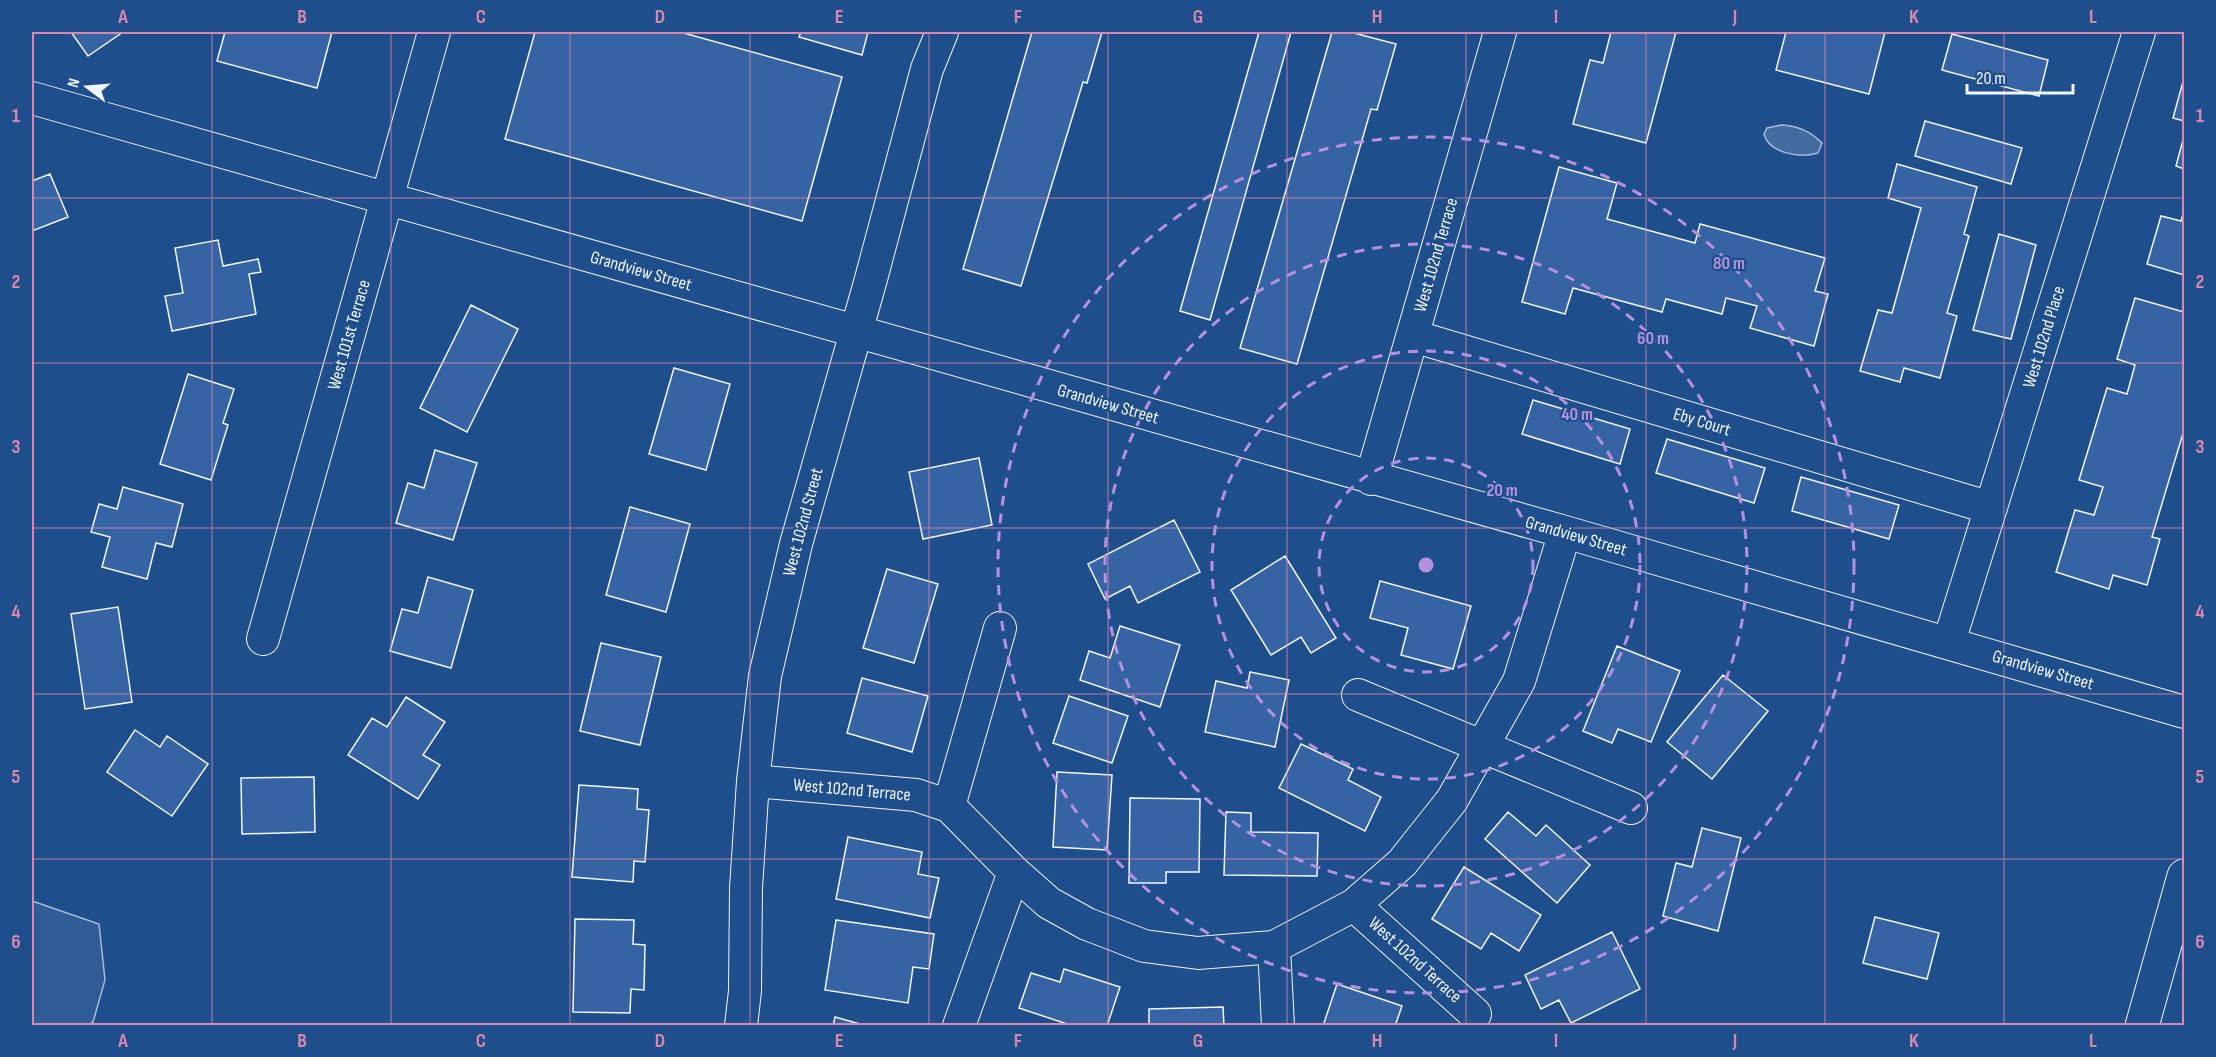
<svg xmlns="http://www.w3.org/2000/svg" width="2216" height="1057" font-family="'Sofia Sans Condensed',sans-serif">
  <style>
    .green { fill: #305b95; stroke: #a8bbd7; stroke-width: 1.5 }
    .water { fill: #446ba0; stroke: #a8bbd7; stroke-width: 1.5 }
    .building { fill: #3563a3; stroke: #f2f6ff; stroke-width: 1.5 }
    .lines { fill: none; stroke-linecap: round; stroke-linejoin: round }
    .minor-casing { stroke: #f2f6ff; stroke-width: 34 }
    .secondary-casing { stroke: #f2f6ff; stroke-width: 35 }
    .minor { stroke: #1f4e8c; stroke-width: 32 }
    .secondary { stroke: #1f4e8c; stroke-width: 33 }
    .grid { fill: none; stroke: #da87ad; stroke-width: 1.5; stroke-opacity: 0.55 }
    .ring { fill: none; stroke: #b691df; stroke-width: 3; stroke-dasharray: 10 8 }
    .labels { text-anchor: middle; dominant-baseline: central; stroke-width: 4.5; stroke-linejoin: round; paint-order: stroke }
    .street-label { font-size: 18px; fill: #f2f6ff; stroke: #1f4e8c }
    .centre { fill: #b691df; stroke: #1f4e8c; stroke-width: 3 }
    .ring-label { font-size: 18px; text-anchor: middle; font-weight: bold; fill: #b691df; stroke: #1f4e8c; stroke-width: 4.5; stroke-linejoin: round; paint-order: stroke }
    .neatline { fill: none; stroke: #da87ad; stroke-width: 2 }
    .grid-label { font-size: 20px; text-anchor: middle; font-weight: bold; fill: #da87ad }
  </style>
  <rect width="100%" height="100%" fill="#1f4e8c"/>
  <path class="green" d="M 32,901 L 99,924 L 105,980 L 93,1022 L 88,1025 L 32,1025 Z"/>
  <path class="water" d="M 1781,125 C 1798,126 1810,131 1822,143 L 1818,153 C 1801,158 1769,154 1764,134 L 1767,128 Z"/>
  <path class="building" d="M 71,32 L 123,32 L 88,56 Z
    M 225,32 L 332,32 L 317,88 L 217,61 Z
    M 535,32 L 680,32 L 842,77 L 802,221 L 505,139 Z
    M 801,32 L 868,32 L 862,55 L 799,37 Z
    M 1032,32 L 1102,32 L 1087,83 L 1083,82 L 1021,286 L 963,269 Z
    M 1259,32 L 1291,32 L 1210,320 L 1180,311 Z
    M 1332,32 L 1350,32 L 1396,44 L 1377,110 L 1371,109 L 1297,364 L 1240,348 Z
    M 1611,32 L 1676,32 L 1646,143 L 1573,124 L 1590,60 L 1603,63 Z
    M 1786,32 L 1885,32 L 1869,94 L 1776,70 Z
    M 1952,34 L 2048,60 L 2039,96 L 1942,70 Z
    M 2184,78 L 2184,121 L 2173,118 Z
    M 1925,121 L 2022,148 L 2011,184 L 1915,156 Z
    M 2184,136 L 2184,169 L 2176,166 Z
    M 1897,164 L 1977,187 L 1964,234 L 1969,236 L 1947,313 L 1957,316 L 1940,378 L 1904,368 L 1900,382 L 1860,371 L 1878,310 L 1892,313 L 1921,208 L 1888,198 Z
    M 1559,167 L 1617,183 L 1607,219 L 1695,243 L 1700,224 L 1825,258 L 1815,291 L 1828,294 L 1814,346 L 1750,328 L 1757,306 L 1726,298 L 1722,314 L 1666,299 L 1662,312 L 1573,288 L 1565,314 L 1522,302 Z
    M 50,174 L 68,217 L 32,231 L 32,181 Z
    M 2184,210 L 2184,275 L 2147,264 L 2161,216 L 2181,221 Z
    M 1999,234 L 2036,245 L 2011,339 L 1973,330 Z
    M 218,240 L 223,266 L 258,259 L 261,272 L 249,274 L 256,314 L 172,331 L 165,296 L 183,293 L 175,248 Z
    M 2135,298 L 2184,312 L 2184,430 L 2152,537 L 2160,539 L 2147,585 L 2113,575 L 2109,589 L 2056,572 L 2075,510 L 2094,515 L 2103,487 L 2079,480 L 2107,388 L 2127,394 L 2135,365 L 2117,359 Z
    M 471,305 L 518,329 L 467,432 L 420,408 Z
    M 674,368 L 730,384 L 706,470 L 649,454 Z
    M 188,374 L 234,389 L 223,423 L 228,425 L 211,480 L 160,464 Z
    M 1533,400 L 1630,429 L 1620,464 L 1522,434 Z
    M 1667,439 L 1765,468 L 1754,503 L 1656,473 Z
    M 435,450 L 477,463 L 453,540 L 396,523 L 408,483 L 424,488 Z
    M 979,458 L 992,525 L 923,539 L 909,472 Z
    M 1801,477 L 1899,505 L 1889,539 L 1792,511 Z
    M 123,487 L 183,504 L 172,547 L 156,543 L 147,579 L 102,567 L 110,537 L 91,532 L 99,504 L 117,509 Z
    M 630,507 L 690,524 L 666,612 L 606,595 Z
    M 1174,520 L 1200,572 L 1138,603 L 1130,586 L 1105,599 L 1088,564 Z
    M 1285,556 L 1336,638 L 1311,653 L 1301,637 L 1271,655 L 1231,590 Z
    M 887,569 L 938,584 L 914,663 L 863,648 Z
    M 428,577 L 473,590 L 451,668 L 390,651 L 402,609 L 418,613 Z
    M 1380,581 L 1471,606 L 1453,669 L 1401,655 L 1408,628 L 1370,618 Z
    M 118,607 L 132,702 L 85,709 L 71,614 Z
    M 1120,626 L 1180,645 L 1160,707 L 1080,680 L 1089,651 L 1110,658 Z
    M 601,643 L 661,657 L 640,745 L 580,731 Z
    M 1617,646 L 1680,671 L 1651,742 L 1618,729 L 1612,743 L 1583,731 Z
    M 1250,672 L 1289,680 L 1275,747 L 1205,732 L 1216,681 L 1247,688 Z
    M 1723,675 L 1768,711 L 1712,779 L 1667,742 Z
    M 862,678 L 928,696 L 912,752 L 847,733 Z
    M 1069,696 L 1128,716 L 1112,763 L 1053,743 Z
    M 406,697 L 445,722 L 423,755 L 440,765 L 418,799 L 348,755 L 372,718 L 387,727 Z
    M 135,730 L 160,747 L 167,736 L 208,764 L 172,816 L 107,772 Z
    M 1301,744 L 1353,769 L 1348,780 L 1381,797 L 1365,831 L 1279,788 Z
    M 1057,772 L 1112,775 L 1107,850 L 1053,847 Z
    M 314,777 L 315,832 L 242,834 L 241,778 Z
    M 579,785 L 638,789 L 637,809 L 649,810 L 645,862 L 634,861 L 633,882 L 572,877 Z
    M 1130,798 L 1200,799 L 1199,872 L 1166,872 L 1166,883 L 1129,883 Z
    M 1226,812 L 1251,813 L 1251,832 L 1318,833 L 1317,876 L 1224,875 Z
    M 1508,812 L 1536,836 L 1546,825 L 1590,865 L 1557,903 L 1485,839 Z
    M 1702,828 L 1741,838 L 1718,931 L 1663,916 L 1676,863 L 1692,867 Z
    M 848,837 L 922,852 L 918,874 L 939,878 L 930,918 L 836,899 Z
    M 1464,867 L 1541,915 L 1519,951 L 1491,933 L 1481,949 L 1432,919 Z
    M 1875,917 L 1939,933 L 1927,979 L 1863,963 Z
    M 575,919 L 634,920 L 633,944 L 645,945 L 644,990 L 631,989 L 630,1013 L 573,1012 Z
    M 836,920 L 934,934 L 929,969 L 913,967 L 908,1003 L 825,990 Z
    M 1612,932 L 1640,989 L 1571,1023 L 1559,1000 L 1541,1009 L 1525,975 Z
    M 1064,969 L 1120,987 L 1107,1026 L 1073,1026 L 1019,1008 L 1031,973 L 1060,982 Z
    M 1337,984 L 1402,1006 L 1395,1026 L 1323,1026 Z
    M 1223,1007 L 1224,1026 L 1149,1026 L 1149,1009 Z
    M 835,1017 L 867,1026 L 833,1026 Z"/>
  <g class="lines">
    <defs>
      <path id="minor" d="M 32,98 L 1565,532 L 2184,712
        M 1413,336 L 1991,508
        M 1371,479 L 1500,32
        M 263,639 L 434,32
        M 1949,642 L 2139,32
        M 1358,695 L 1631,808
        M 753,781 L 916,795 L 949,806 L 1014,872 L 959,1026
        M 949,806 L 1000,628
        M 1014,872 L 1049,903 L 1087,924 L 1144,946 L 1198,953 L 1274,947 L 1354,905 L 1402,863 L 1452,800 L 1519,681 L 1565,532
        M 1354,905 L 1475,1014
        M 1274,947 L 1278,1026
        M 741,1026 L 745,991 L 746,888 L 753,781 L 765,676 L 796,544 L 871,279 L 927,69 L 942,32"/>
      <path id="secondary" d="M 2142,1026 L 2184,876"/>
    </defs>
    <use href="#minor" class="minor-casing"/>
    <use href="#secondary" class="secondary-casing"/>
    <use href="#minor" class="minor"/>
    <use href="#secondary" class="secondary"/>
  </g>
  <path class="grid" d="M 212,32 L 212,1026M 391,32 L 391,1026M 570,32 L 570,1026M 750,32 L 750,1026M 929,32 L 929,1026M 1108,32 L 1108,1026M 1287,32 L 1287,1026M 1466,32 L 1466,1026M 1646,32 L 1646,1026M 1825,32 L 1825,1026M 2004,32 L 2004,1026M 32,198 L 2184,198M 32,363 L 2184,363M 32,528 L 2184,528M 32,694 L 2184,694M 32,859 L 2184,859"/>
  <g class="ring">
    <circle cx="1426" cy="565" r="107"/>
    <circle cx="1426" cy="565" r="214"/>
    <circle cx="1426" cy="565" r="321"/>
    <circle cx="1426" cy="565" r="428"/>
  </g>
  <g class="labels">
    <g class="street-label">
      <text transform="translate(1436 255) rotate(-74)">West 102nd Terrace</text>
      <text transform="translate(641 271) rotate(16)">Grandview Street</text>
      <text transform="translate(349 335) rotate(-74)">West 101st Terrace</text>
      <text transform="translate(2044 337) rotate(-73)">West 102nd Place</text>
      <text transform="translate(1108 404) rotate(16)">Grandview Street</text>
      <text transform="translate(1702 422) rotate(17)">Eby Court</text>
      <text transform="translate(803 522) rotate(-75)">West 102nd Street</text>
      <text transform="translate(1576 536) rotate(16)">Grandview Street</text>
      <text transform="translate(2043 670) rotate(16)">Grandview Street</text>
      <text transform="translate(852 790) rotate(5)">West 102nd Terrace</text>
      <text transform="translate(1415 960) rotate(42)">West 102nd Terrace</text>
    </g>
  </g>
  <circle cx="1426" cy="565" r="9" class="centre"/>
  <g class="ring-label">
    <text x="1729" y="269">80 m</text>
    <text x="1653" y="344">60 m</text>
    <text x="1577" y="420">40 m</text>
    <text x="1502" y="496">20 m</text>
  </g>
  <rect width="2216" height="1057" fill="none" stroke="#1f4e8c" stroke-width="66"/>
  <g transform="translate(87 87) rotate(286)" stroke="#1f4e8c" stroke-width="4.5" paint-order="stroke">
  <path d="M0-4.5L10 22L0 15L-10 22Z" fill="#f2f6ff"/>
  <text y="-9" font-size="16" font-weight="bold" text-anchor="middle" fill="#f2f6ff">N</text>
  </g>
  <path d="M1967 84v9h106v-9" fill="none" stroke="#f2f6ff" stroke-width="3"/>
  <text x="1976" y="84" font-size="18" fill="#f2f6ff" stroke="#1f4e8c" stroke-width="4.5" paint-order="stroke">20 m</text>
  <rect x="33" y="33" width="2150" height="991" class="neatline"/>
  <g class="grid-label">
    <text x="123" y="23">A</text>
    <text x="302" y="23">B</text>
    <text x="481" y="23">C</text>
    <text x="660" y="23">D</text>
    <text x="839" y="23">E</text>
    <text x="1018" y="23">F</text>
    <text x="1198" y="23">G</text>
    <text x="1377" y="23">H</text>
    <text x="1556" y="23">I</text>
    <text x="1735" y="23">J</text>
    <text x="1914" y="23">K</text>
    <text x="2093" y="23">L</text>
    <text x="16" y="122">1</text>
    <text x="2200" y="122">1</text>
    <text x="16" y="288">2</text>
    <text x="2200" y="288">2</text>
    <text x="16" y="453">3</text>
    <text x="2200" y="453">3</text>
    <text x="16" y="618">4</text>
    <text x="2200" y="618">4</text>
    <text x="16" y="783">5</text>
    <text x="2200" y="783">5</text>
    <text x="16" y="948">6</text>
    <text x="2200" y="948">6</text>
    <text x="123" y="1047">A</text>
    <text x="302" y="1047">B</text>
    <text x="481" y="1047">C</text>
    <text x="660" y="1047">D</text>
    <text x="839" y="1047">E</text>
    <text x="1018" y="1047">F</text>
    <text x="1198" y="1047">G</text>
    <text x="1377" y="1047">H</text>
    <text x="1556" y="1047">I</text>
    <text x="1735" y="1047">J</text>
    <text x="1914" y="1047">K</text>
    <text x="2093" y="1047">L</text>
  </g>
</svg>
